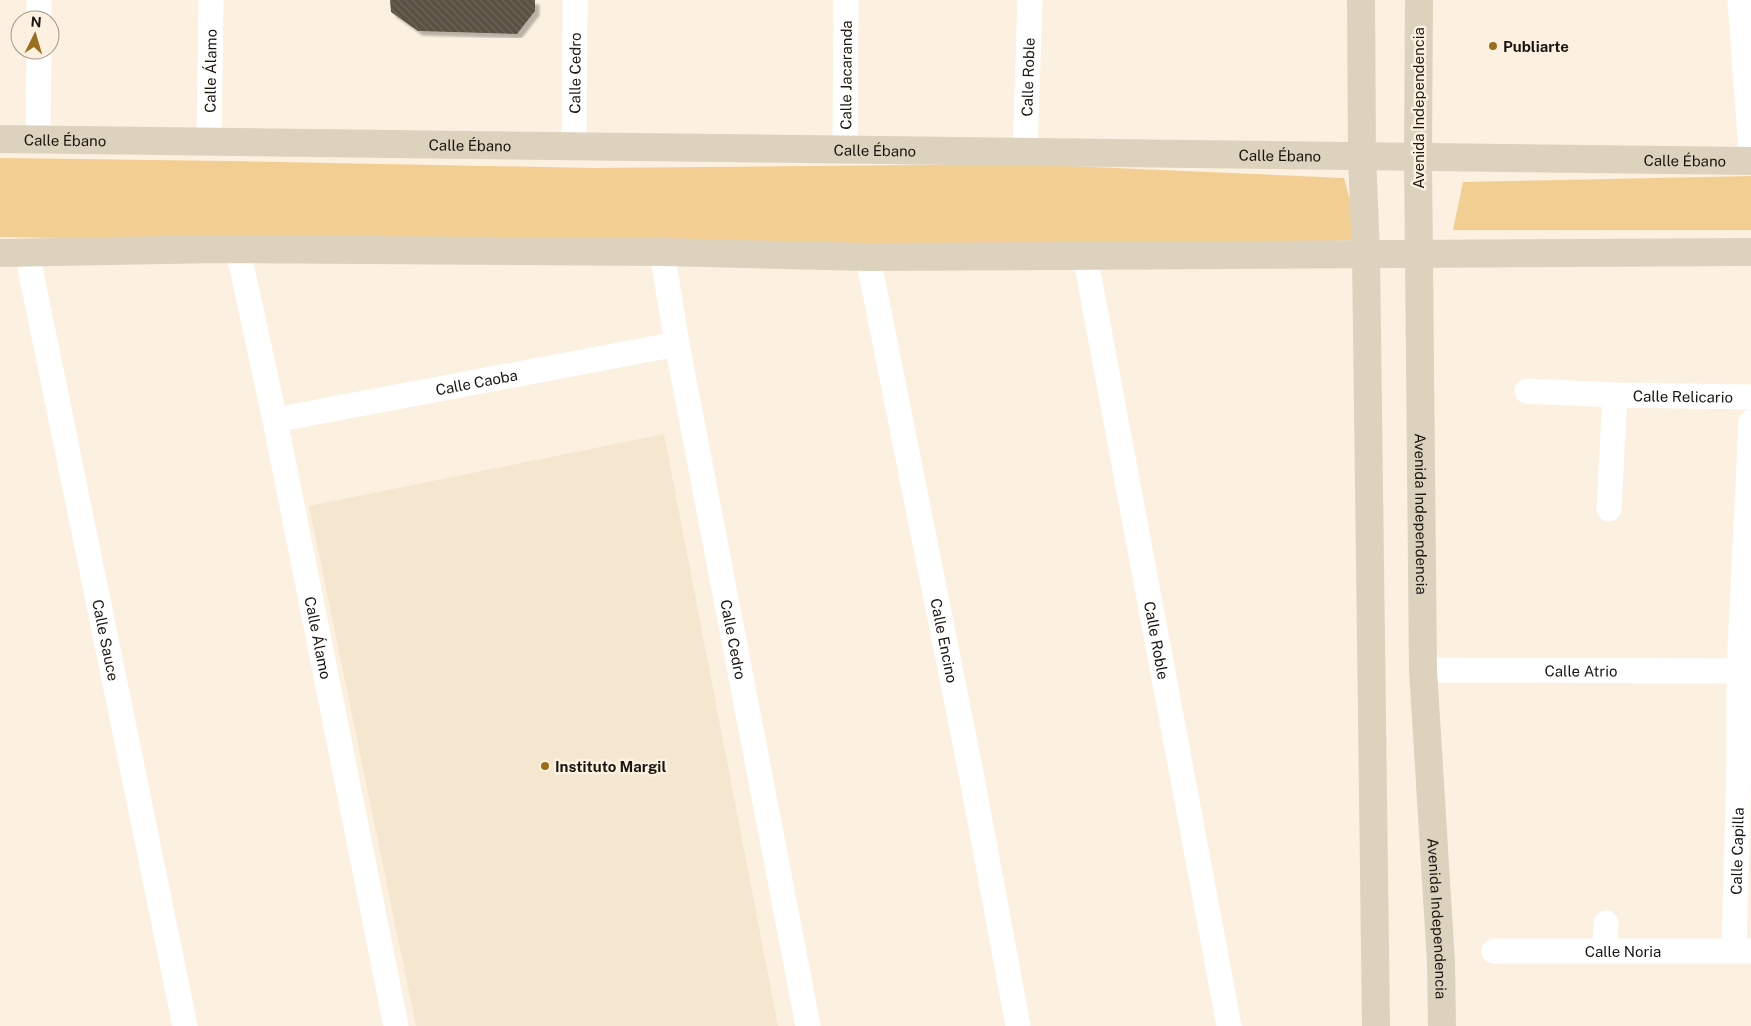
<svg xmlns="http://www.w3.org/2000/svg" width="1751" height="1026" font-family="'Public Sans',sans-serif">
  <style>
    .built { fill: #f5e6cf }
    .green { fill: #f3ce92 }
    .building { fill: url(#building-back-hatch); filter: url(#shadow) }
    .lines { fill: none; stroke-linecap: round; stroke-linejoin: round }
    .street { stroke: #fff; stroke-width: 25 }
    .secondary { stroke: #ddd2be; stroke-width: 28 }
    .poi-dot { fill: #996f1c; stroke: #fcf1e1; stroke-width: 2 }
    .labels { text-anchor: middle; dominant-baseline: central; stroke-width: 5; stroke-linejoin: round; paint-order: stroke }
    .poi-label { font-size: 15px; font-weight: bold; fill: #1a1711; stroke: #fcf1e1; text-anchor: start }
    .street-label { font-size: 15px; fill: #1a1711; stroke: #fcf1e1 }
  </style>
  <defs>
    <pattern id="building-back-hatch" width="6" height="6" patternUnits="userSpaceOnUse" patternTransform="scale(1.25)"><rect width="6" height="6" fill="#5a5143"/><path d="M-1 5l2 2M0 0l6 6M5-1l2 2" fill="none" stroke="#6d665a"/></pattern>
    <filter id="shadow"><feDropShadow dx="4.5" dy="4.5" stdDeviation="1" flood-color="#0004"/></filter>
  </defs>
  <rect width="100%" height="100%" fill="#fcf1e1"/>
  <path class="built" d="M 664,434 L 778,1026 L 416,1026 L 309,506 Z"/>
  <path class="green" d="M 0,158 L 229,161 L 593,168 L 1023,164 L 1344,178 L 1361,240 L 1092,248 L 249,241 L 0,237 Z
    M 1751,176 L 1751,230 L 1453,230 L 1463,182 Z"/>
  <path class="building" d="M 390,0 L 535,0 L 535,11 L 517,34 L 418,31 L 391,12 Z"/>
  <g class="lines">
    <g class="street">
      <path d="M 1740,0 L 1751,152"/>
      <path d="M 39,20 L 39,0"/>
      <path d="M 38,140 L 39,50"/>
      <path id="s1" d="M 209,142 L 211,0"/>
      <path id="s2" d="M 574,147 L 575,0"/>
      <path id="s3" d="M 845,150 L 846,0"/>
      <path id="s4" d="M 1025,153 L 1030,0"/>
      <path id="s5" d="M 238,250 L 275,420 L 396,1026"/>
      <path id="s6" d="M 662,252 L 677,344 L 808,1026"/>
      <path id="s7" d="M 27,253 L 185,1026"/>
      <path id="s8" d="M 1085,255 L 1229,1026"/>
      <path id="s9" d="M 868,257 L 972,778 L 1018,1026"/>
      <path id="s10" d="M 1527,391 L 1615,395 L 1751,397"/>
      <path id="s11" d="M 275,420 L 677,344"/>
      <path d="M 1609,509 L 1615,395"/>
      <path id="s12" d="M 1423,670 L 1739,671"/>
      <path id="s13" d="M 1494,951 L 1751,951"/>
      <path d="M 1605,951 L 1606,923"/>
      <path id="s14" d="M 1734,951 L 1739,764 L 1739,671 L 1751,422"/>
    </g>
    <g class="secondary">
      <path d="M 1361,0 L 1362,156 L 1366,255 L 1376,1026"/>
      <path id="s15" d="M 1419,0 L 1418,157 L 1423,670 L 1441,962 L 1442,1026"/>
      <path id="s16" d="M 0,139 L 1751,161"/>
      <path d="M 0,253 L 221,249 L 662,252 L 868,257 L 1751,252"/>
    </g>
  </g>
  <g class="poi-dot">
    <circle cx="1493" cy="46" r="5"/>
    <circle cx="545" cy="766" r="5"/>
  </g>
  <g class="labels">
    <g class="poi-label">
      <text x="1503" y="46">Publiarte</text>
      <text x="555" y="766">Instituto Margil</text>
    </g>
    <g class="street-label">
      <text stroke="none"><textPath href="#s1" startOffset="71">Calle Álamo</textPath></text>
      <text stroke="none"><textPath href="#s2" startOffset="74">Calle Cedro</textPath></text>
      <text stroke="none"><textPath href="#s3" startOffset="75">Calle Jacaranda</textPath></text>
      <text stroke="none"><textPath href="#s4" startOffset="76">Calle Roble</textPath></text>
      <text transform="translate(1418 108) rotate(-90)">Avenida Independencia</text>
      <text stroke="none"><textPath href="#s16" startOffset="65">Calle Ébano</textPath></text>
      <text stroke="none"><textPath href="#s16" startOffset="470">Calle Ébano</textPath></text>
      <text stroke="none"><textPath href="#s16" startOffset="875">Calle Ébano</textPath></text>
      <text stroke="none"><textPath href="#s16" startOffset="1280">Calle Ébano</textPath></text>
      <text stroke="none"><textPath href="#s16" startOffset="1685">Calle Ébano</textPath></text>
      <text stroke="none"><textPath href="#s11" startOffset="205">Calle Caoba</textPath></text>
      <text stroke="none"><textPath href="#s10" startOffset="156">Calle Relicario</textPath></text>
      <text stroke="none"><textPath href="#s15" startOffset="514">Avenida Independencia</textPath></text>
      <text stroke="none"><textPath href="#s5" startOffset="396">Calle Álamo</textPath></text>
      <text stroke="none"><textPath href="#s6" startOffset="394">Calle Cedro</textPath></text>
      <text stroke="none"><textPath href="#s7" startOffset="395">Calle Sauce</textPath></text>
      <text stroke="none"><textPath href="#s9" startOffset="391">Calle Encino</textPath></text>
      <text stroke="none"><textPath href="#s8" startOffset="392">Calle Roble</textPath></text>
      <text stroke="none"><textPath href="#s12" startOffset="158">Calle Atrio</textPath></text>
      <text stroke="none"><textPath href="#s14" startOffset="100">Calle Capilla</textPath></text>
      <text stroke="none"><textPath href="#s15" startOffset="919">Avenida Independencia</textPath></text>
      <text stroke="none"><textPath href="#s13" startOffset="129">Calle Noria</textPath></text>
    </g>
  </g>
  <g transform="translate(35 35) rotate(5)"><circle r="24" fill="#fcf1e1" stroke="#a29a8e"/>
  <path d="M0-4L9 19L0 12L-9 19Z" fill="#996f1c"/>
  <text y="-8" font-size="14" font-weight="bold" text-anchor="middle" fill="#1a1711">N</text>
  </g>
</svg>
